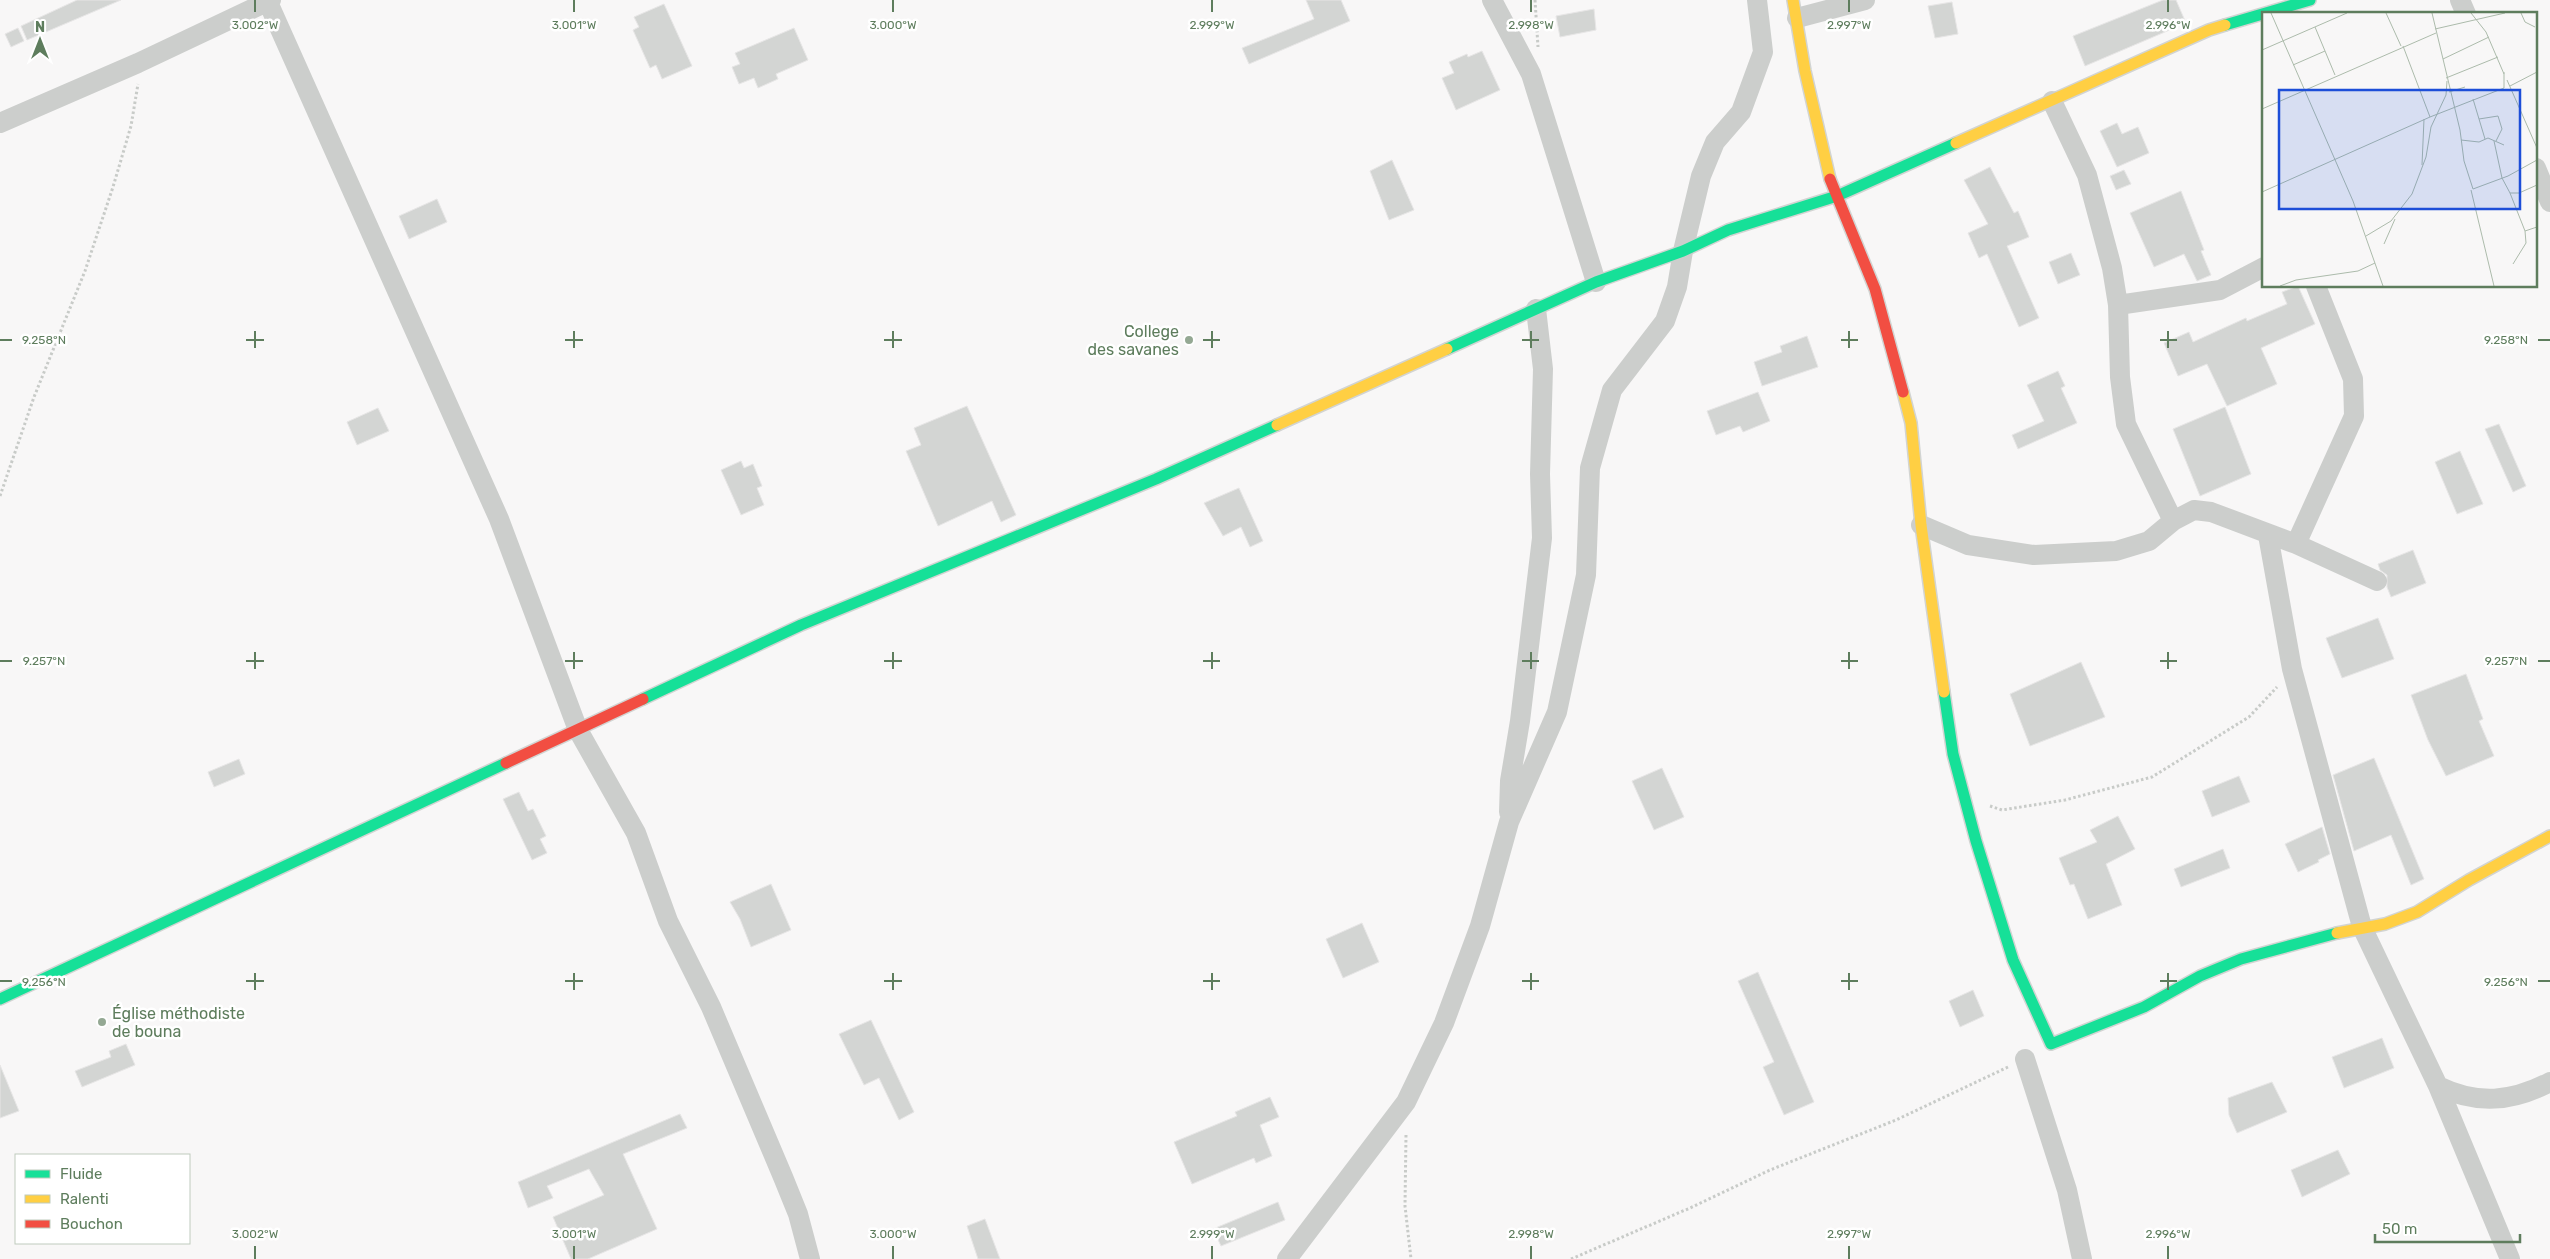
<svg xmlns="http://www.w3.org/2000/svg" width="2550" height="1259" font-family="Rubik,sans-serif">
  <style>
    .building { fill: #d3d5d3; stroke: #e7e6e6 }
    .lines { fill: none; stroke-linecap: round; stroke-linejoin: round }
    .fast-casing { stroke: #d2d4d2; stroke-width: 14 }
    .slow-casing { stroke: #d2d4d2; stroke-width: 14 }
    .jam-casing { stroke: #d2d4d2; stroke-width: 14 }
    .path { stroke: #c8cbc8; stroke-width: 3; stroke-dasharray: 2.5 2.5; stroke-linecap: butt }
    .street { stroke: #cccecc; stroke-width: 20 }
    .fast { stroke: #16e098; stroke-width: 11 }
    .slow { stroke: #ffcf43; stroke-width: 11 }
    .jam { stroke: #f24e42; stroke-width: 11 }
    .ticks { fill: none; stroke: #5e7d5d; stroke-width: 2 }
    .poi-dot { fill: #94a893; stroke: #fff; stroke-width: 2 }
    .labels { text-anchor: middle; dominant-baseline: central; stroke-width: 5; stroke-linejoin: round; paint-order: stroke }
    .poi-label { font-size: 16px; fill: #5e7d5d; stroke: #fff; text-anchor: end }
    .inset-road { fill: none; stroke: #acbbab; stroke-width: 1 }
    .view { fill: #1d4ed8; fill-opacity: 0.15; stroke: #1d4ed8; stroke-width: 2.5 }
    .inset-edge { fill: none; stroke: #5e7d5d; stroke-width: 2.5 }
    .ticks-label { font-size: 12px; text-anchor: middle; fill: #5e7d5d; stroke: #fff; stroke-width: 5; stroke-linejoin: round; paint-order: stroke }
  </style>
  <rect width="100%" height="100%" fill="#f8f7f7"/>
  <path class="building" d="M 77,0 L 121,0 L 27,40 L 21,26 Z
    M 1306,0 L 1341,0 L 1350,21 L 1249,64 L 1242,48 L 1314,19 Z
    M 2163,0 L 2176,0 L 2186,23 L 2085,66 L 2073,36 Z
    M 1952,2 L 1958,34 L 1935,38 L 1928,6 Z
    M 664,4 L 692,66 L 662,79 L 656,65 L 650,68 L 633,30 L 639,27 L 634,17 Z
    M 1594,9 L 1596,30 L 1560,37 L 1556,16 Z
    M 18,28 L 24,41 L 11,47 L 5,34 Z
    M 794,28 L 808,60 L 776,74 L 778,79 L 758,88 L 754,78 L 739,84 L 732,67 L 740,64 L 735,53 Z
    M 1482,51 L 1500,90 L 1456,110 L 1442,78 L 1454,73 L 1449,62 L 1467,54 L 1468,57 Z
    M 2117,123 L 2122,134 L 2138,127 L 2149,153 L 2117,167 L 2100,131 Z
    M 1392,160 L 1414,210 L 1389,220 L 1370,171 Z
    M 1990,167 L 2014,213 L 2018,211 L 2029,237 L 2007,246 L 2039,318 L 2019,327 L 1987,254 L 1979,258 L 1968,233 L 1988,224 L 1964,180 Z
    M 2124,170 L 2131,184 L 2116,190 L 2110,176 Z
    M 2181,191 L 2204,250 L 2201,251 L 2211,275 L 2197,281 L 2184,254 L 2154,267 L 2130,213 Z
    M 437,199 L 447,222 L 409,239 L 399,216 Z
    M 2071,253 L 2080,275 L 2058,284 L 2049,262 Z
    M 2298,286 L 2315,324 L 2261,348 L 2277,384 L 2227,406 L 2207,364 L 2178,376 L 2164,343 L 2189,332 L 2193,342 L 2246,318 L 2247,321 L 2287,304 L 2282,292 Z
    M 1807,336 L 1818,367 L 1762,386 L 1754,362 L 1782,352 L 1780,346 Z
    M 2058,371 L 2065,386 L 2061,388 L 2077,423 L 2018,449 L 2012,435 L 2044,421 L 2027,385 Z
    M 1758,392 L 1770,421 L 1743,432 L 1740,426 L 1716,435 L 1707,411 Z
    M 967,406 L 1016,515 L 1001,522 L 992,501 L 938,526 L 906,451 L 921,445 L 914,428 Z
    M 2225,407 L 2251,474 L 2200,496 L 2173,429 Z
    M 378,408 L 389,431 L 357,445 L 347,422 Z
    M 2499,424 L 2526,486 L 2513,492 L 2485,429 Z
    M 2460,451 L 2483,504 L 2457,514 L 2435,462 Z
    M 741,461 L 744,468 L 753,464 L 762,486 L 757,488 L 764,505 L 741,515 L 721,470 Z
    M 1239,488 L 1263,541 L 1250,547 L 1241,527 L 1223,536 L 1204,503 Z
    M 2413,550 L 2426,583 L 2391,597 L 2387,587 L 2387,575 L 2380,570 L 2378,564 Z
    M 2378,618 L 2394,659 L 2342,678 L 2326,638 Z
    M 2081,662 L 2105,717 L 2030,746 L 2010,694 Z
    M 2466,674 L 2483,719 L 2479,721 L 2494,756 L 2446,776 L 2428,740 L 2411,695 Z
    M 2374,758 L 2424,879 L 2411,885 L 2391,835 L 2354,851 L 2333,775 Z
    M 239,759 L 245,774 L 214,787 L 208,772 Z
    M 1662,768 L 1684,817 L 1654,830 L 1632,781 Z
    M 2239,776 L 2250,802 L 2212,817 L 2202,791 Z
    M 519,792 L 528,811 L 533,809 L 546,836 L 540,839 L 547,853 L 532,860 L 503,799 Z
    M 2118,816 L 2135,849 L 2106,864 L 2122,905 L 2088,919 L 2074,884 L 2070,885 L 2059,858 L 2097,842 L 2090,830 Z
    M 2322,827 L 2330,854 L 2318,860 L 2319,862 L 2298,872 L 2285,844 Z
    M 2223,849 L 2230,868 L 2181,887 L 2174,869 Z
    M 771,884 L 791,930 L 751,947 L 740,919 L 730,902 Z
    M 1362,923 L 1379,962 L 1343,978 L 1326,939 Z
    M 1758,972 L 1814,1102 L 1784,1115 L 1763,1067 L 1774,1062 L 1738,981 Z
    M 1973,990 L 1984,1016 L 1960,1027 L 1949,1001 Z
    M 871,1020 L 914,1112 L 899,1120 L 879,1078 L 864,1085 L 839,1034 Z
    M 2382,1038 L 2394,1068 L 2344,1088 L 2332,1057 Z
    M 126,1044 L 135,1065 L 82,1087 L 75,1071 L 111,1057 L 109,1051 Z
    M 0,1065 L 19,1111 L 0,1118 Z
    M 2272,1082 L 2287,1112 L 2237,1133 L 2229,1115 L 2228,1098 Z
    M 1270,1097 L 1279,1117 L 1260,1125 L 1272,1156 L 1256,1163 L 1254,1158 L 1192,1184 L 1174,1142 L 1237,1116 L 1235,1112 Z
    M 680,1114 L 687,1128 L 623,1154 L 657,1229 L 588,1259 L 571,1259 L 553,1217 L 604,1195 L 589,1169 L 547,1186 L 553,1198 L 528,1208 L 518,1182 Z
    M 2338,1150 L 2350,1174 L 2302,1197 L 2291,1170 Z
    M 1278,1202 L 1285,1220 L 1221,1246 L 1213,1229 Z
    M 985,1219 L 1000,1259 L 978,1259 L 967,1226 Z"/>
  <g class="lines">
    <defs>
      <path id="fast" d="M 2225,25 L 2310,0
        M 1447,349 L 1596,282 L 1683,251 L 1728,230 L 1837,196 L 1956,143
        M 1944,692 L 1953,754 L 1976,841 L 2013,960 L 2051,1044 L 2144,1007 L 2200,976 L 2241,959 L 2337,933
        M 643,699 L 801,625 L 1156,479 L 1277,425
        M 0,999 L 506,763"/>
      <path id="slow" d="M 1793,0 L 1805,71 L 1830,179
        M 1956,143 L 2209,30 L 2225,25
        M 1903,392 L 1911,423 L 1921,525 L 1944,692
        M 1277,425 L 1447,349
        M 2337,933 L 2385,924 L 2417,912 L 2469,880 L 2550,836"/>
      <path id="jam" d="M 1830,179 L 1875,289 L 1903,392
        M 506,763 L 643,699"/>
    </defs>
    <use href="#fast" class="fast-casing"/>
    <use href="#slow" class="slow-casing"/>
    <use href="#jam" class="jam-casing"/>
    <path class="path" d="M 1535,0 L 1538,47
      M 0,496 L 34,397 L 85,271 L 113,187 L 131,126 L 138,84
      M 1990,806 L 2002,810 L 2065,800 L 2152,777 L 2249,717 L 2277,687
      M 1406,1135 L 1405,1206 L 1411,1259
      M 1571,1259 L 1690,1208 L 1770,1170 L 1896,1120 L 2008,1067"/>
    <path class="street" d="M 267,0 L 499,519 L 578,730 L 636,833 L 668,921 L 711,1007 L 783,1177 L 798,1214 L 810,1259
      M 1492,0 L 1531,74 L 1596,282
      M 2460,0 L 2466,14
      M 1797,18 L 1865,0
      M 2052,101 L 2087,175 L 2112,268 L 2118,305 L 2120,377 L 2126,424 L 2173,521
      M 0,123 L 138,63 L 271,0
      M 2536,168 L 2550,202
      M 2118,305 L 2220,290 L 2264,267
      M 1921,525 L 1968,545 L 2034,555 L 2116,551 L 2149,541 L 2173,521 L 2194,510 L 2211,512 L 2296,544 L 2377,581
      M 2268,535 L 2292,669 L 2362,927 L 2438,1086 C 2477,1105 2512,1102 2550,1082
      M 2296,544 L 2354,416 L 2353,379 L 2316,286
      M 1509,812 L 1510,781 L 1520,721 L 1542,538 L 1540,474 L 1543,369 L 1536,309
      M 2025,1059 L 2067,1190 L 2082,1259
      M 2438,1086 L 2510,1259
      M 1287,1259 L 1406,1102 L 1444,1023 L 1480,926 L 1509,822 L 1557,712 L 1586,575 L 1590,468 L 1612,390 L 1665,321 L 1677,287 L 1683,251 L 1701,176 L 1715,142 L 1741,112 L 1763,52 L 1757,0"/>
    <use href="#fast" class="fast"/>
    <use href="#slow" class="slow"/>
    <use href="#jam" class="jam"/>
  </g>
  <path class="ticks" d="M 255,0 L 255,12M 574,0 L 574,12M 893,0 L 893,12M 1212,0 L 1212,12M 1531,0 L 1531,12M 1849,0 L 1849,12M 2168,0 L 2168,12M 255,331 L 255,348M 574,331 L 574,348M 893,331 L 893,348M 1212,331 L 1212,348M 1531,331 L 1531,348M 1849,331 L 1849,348M 2168,331 L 2168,348M 0,340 L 12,340M 246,340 L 264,340M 565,340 L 583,340M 884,340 L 902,340M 1203,340 L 1220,340M 1522,340 L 1539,340M 1841,340 L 1858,340M 2160,340 L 2177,340M 2538,340 L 2550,340M 255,652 L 255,669M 574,652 L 574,669M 893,652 L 893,669M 1212,652 L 1212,669M 1531,652 L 1531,669M 1849,652 L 1849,669M 2168,652 L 2168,669M 0,661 L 12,661M 246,661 L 264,661M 565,661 L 583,661M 884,661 L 902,661M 1203,661 L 1220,661M 1522,661 L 1539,661M 1841,661 L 1858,661M 2160,661 L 2177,661M 2538,661 L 2550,661M 255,973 L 255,990M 574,973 L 574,990M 893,973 L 893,990M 1212,973 L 1212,990M 1531,973 L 1531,990M 1849,973 L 1849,990M 2168,973 L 2168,990M 0,981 L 12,981M 246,981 L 264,981M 565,981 L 583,981M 884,981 L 902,981M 1203,981 L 1220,981M 1522,981 L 1539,981M 1841,981 L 1858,981M 2160,981 L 2177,981M 2538,981 L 2550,981M 255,1246 L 255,1259M 574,1246 L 574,1259M 893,1246 L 893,1259M 1212,1246 L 1212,1259M 1531,1246 L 1531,1259M 1849,1246 L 1849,1259M 2168,1246 L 2168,1259"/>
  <g class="poi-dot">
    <circle cx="1189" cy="340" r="5"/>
    <circle cx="102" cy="1022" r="5"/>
  </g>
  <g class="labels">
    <g class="poi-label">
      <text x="1179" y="331">College<tspan x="1179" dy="18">des savanes</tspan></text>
      <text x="112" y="1013" text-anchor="start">Église méthodiste<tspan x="112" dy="18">de bouna</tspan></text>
    </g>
  </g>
  <g transform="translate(2262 12)">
    <rect width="275" height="275" fill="#f8f7f7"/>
    <path class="inset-road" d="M 9,1 L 91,189 L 121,274M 124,1 L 139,34M 170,1 L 198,118 L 202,149 L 211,177 L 246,164 L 275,148M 209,1 L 224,20 L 242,62M 259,1 L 263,10 L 273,15M 53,15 L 73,63M 173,17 L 243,1M 141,34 L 168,105M 0,38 L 85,1M 181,47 L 227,25M 31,53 L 63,39M 184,66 L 236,45M 245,68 L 275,136M 248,74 L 275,60M 187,80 L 203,75M 211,87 L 223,127M 0,97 L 174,21M 217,107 L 236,104 L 240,117 L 234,129M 199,128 L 217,130 L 226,126 L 242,133M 232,129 L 240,166 L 248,181 L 257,181 L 275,173M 160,153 L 162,107M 209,178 L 232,274M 0,180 L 168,105 L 242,76 L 242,60M 248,181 L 263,219 L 275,215M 104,224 L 129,209 L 150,182 L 164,145 L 169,115 L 184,83 L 185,69M 122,232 L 133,207M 251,252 L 264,231 L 263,219M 18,274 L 34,268 L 96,259 L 113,251"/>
    <path class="view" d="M 17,78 L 258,78 L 258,197 L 17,197 Z"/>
    <rect width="275" height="275" class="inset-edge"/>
  </g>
  <g class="ticks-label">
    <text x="255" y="29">3.002°W</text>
    <text x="574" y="29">3.001°W</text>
    <text x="893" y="29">3.000°W</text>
    <text x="1212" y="29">2.999°W</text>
    <text x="1531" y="29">2.998°W</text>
    <text x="1849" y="29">2.997°W</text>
    <text x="2168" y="29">2.996°W</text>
    <text x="44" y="344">9.258°N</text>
    <text x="2506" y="344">9.258°N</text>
    <text x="44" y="665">9.257°N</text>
    <text x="2506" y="665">9.257°N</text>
    <text x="44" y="986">9.256°N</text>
    <text x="2506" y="986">9.256°N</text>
    <text x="255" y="1238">3.002°W</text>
    <text x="574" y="1238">3.001°W</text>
    <text x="893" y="1238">3.000°W</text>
    <text x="1212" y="1238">2.999°W</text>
    <text x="1531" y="1238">2.998°W</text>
    <text x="1849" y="1238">2.997°W</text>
    <text x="2168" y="1238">2.996°W</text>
  </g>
  <rect x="15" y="1154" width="175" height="90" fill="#ffffff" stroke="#bfcbbe"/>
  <rect x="25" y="1170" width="25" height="8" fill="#16e098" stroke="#bfcbbe"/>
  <text x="60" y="1179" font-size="15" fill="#5e7d5d">Fluide</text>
  <rect x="25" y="1195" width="25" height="8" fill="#ffcf43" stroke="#bfcbbe"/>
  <text x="60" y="1204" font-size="15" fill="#5e7d5d">Ralenti</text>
  <rect x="25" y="1220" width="25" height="8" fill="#f24e42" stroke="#bfcbbe"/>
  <text x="60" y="1229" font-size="15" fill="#5e7d5d">Bouchon</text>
  <g transform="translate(40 40)" stroke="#ffffff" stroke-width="4" paint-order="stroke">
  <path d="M0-4L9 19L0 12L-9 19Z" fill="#5e7d5d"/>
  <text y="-8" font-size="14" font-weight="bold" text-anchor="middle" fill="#5e7d5d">N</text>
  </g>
  <path d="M2375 1234v8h145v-8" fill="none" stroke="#5e7d5d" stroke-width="2.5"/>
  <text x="2382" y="1234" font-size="15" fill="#5e7d5d" stroke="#ffffff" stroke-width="4" paint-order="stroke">50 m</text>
</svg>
